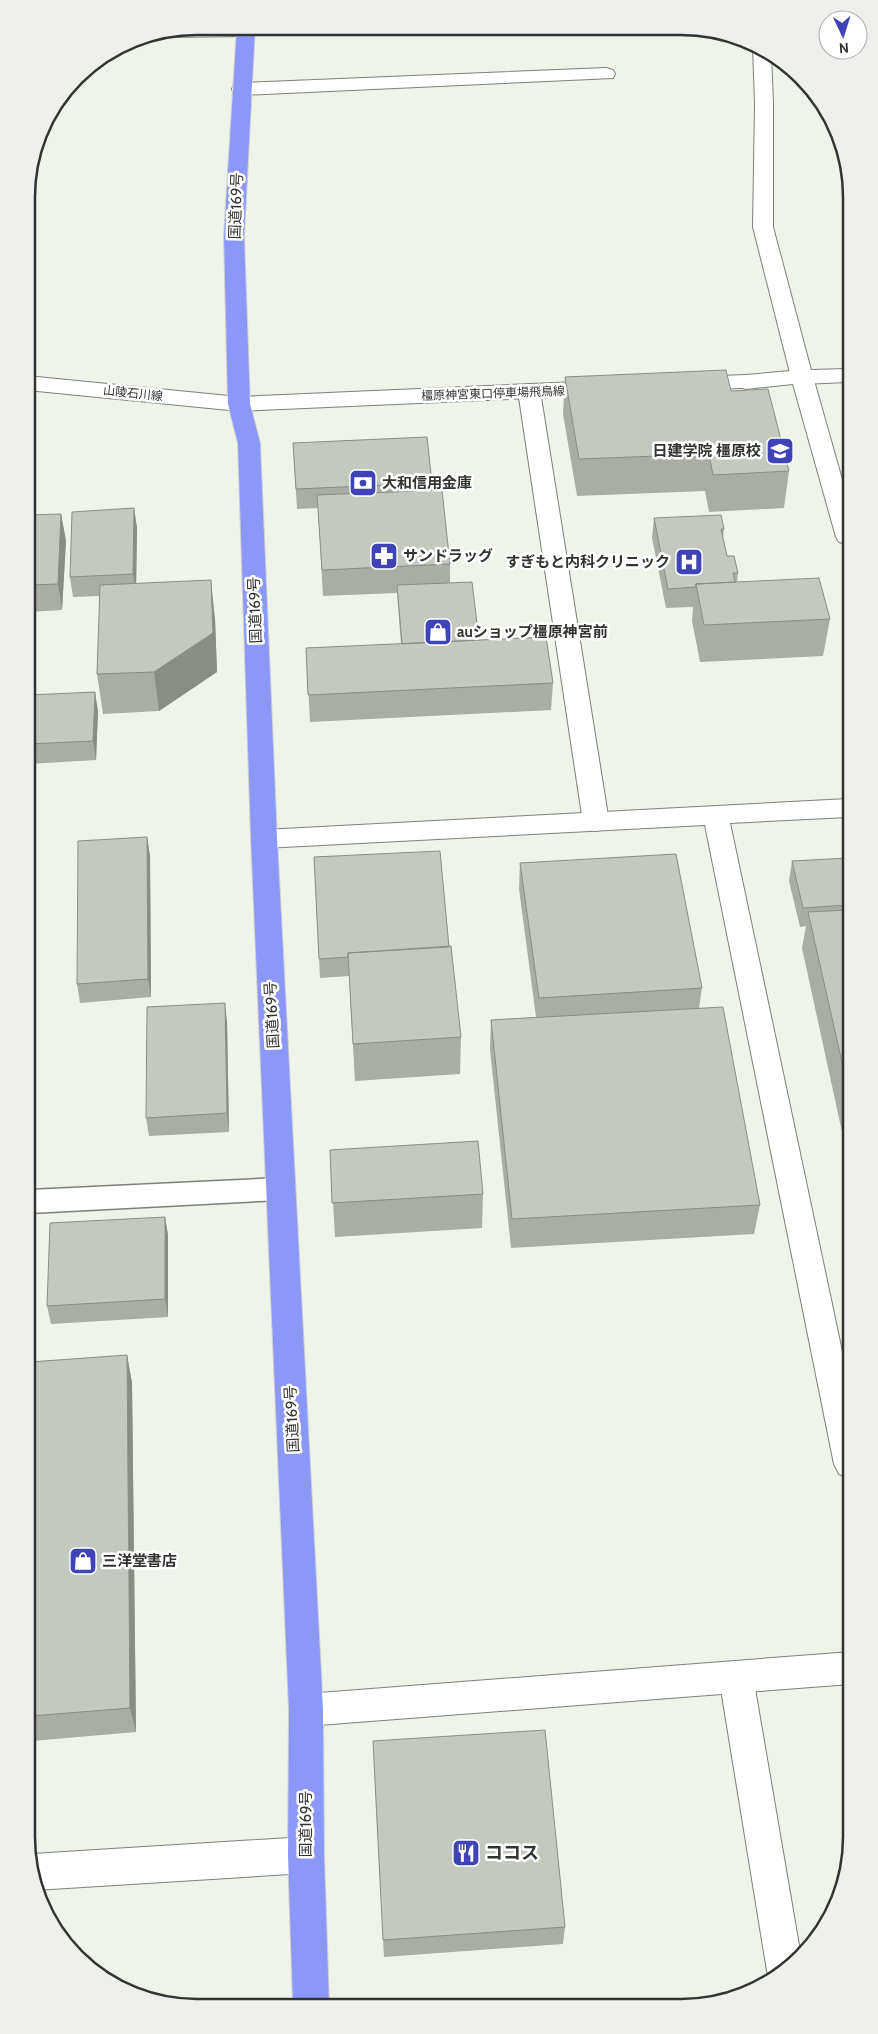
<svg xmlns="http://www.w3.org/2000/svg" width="878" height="2034" font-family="Cabin,'Noto Sans JP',sans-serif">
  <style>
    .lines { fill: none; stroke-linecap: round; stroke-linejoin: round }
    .service-casing { stroke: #7c8178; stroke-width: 3 }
    .minor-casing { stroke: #7c8178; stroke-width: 2 }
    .tertiary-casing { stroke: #7c8178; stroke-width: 2 }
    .secondary-casing { stroke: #7c8178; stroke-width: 2 }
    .trunk-casing { stroke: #d2d2d1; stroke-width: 2 }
    .service { fill: #fff; fill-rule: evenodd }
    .minor { fill: #fff; fill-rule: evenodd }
    .tertiary { fill: #fff; fill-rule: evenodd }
    .secondary { fill: #fff; fill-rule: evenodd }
    .trunk { fill: #8c98f8; fill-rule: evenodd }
    .wall { fill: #a9ada4 }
    .shaded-wall { fill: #898d86 }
    .building { fill: #c4c9bf; stroke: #898d86 }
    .labels { text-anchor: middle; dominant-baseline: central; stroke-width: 5; stroke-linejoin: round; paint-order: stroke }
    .far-street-label { font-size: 12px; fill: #323430; stroke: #fff }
    .street-label { font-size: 15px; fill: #323430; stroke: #fff }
    .poi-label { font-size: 15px; font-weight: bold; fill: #323430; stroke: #fff; text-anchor: start }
    .near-poi-label { font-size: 18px; font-weight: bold; fill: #323430; stroke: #fff; text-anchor: start }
    .rim { fill: none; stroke: #323430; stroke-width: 2.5 }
  </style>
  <rect width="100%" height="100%" fill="#eff4ea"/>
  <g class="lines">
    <defs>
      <path id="service" d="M 280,1178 L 290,1181 L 294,1189 L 290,1197 L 280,1200 L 30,1213 L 30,1190 Z"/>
      <path id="minor" d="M 197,26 L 250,27 L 255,31 L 252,35 L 246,36 L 167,37 L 159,34 Z
        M 755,43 L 771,54 L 773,104 L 773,227 L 811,370 L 847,369 L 847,382 L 802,384 L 794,382 L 791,377 L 753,227 L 755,104 L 753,47 Z
        M 606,68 L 613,70 L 615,74 L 613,78 L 241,95 L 234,93 L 232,89 L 234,85 L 241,83 Z
        M 529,384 L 537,386 L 540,391 L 609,822 L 605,829 L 596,831 L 587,829 L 583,822 L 518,391 L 521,386 Z
        M 736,1661 L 748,1666 L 753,1677 L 801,1957 L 771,1981 L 767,1971 L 719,1677 L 724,1666 Z
        M 306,1837 L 319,1842 L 324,1855 L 319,1868 L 306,1873 L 35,1890 L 32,1881 L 32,1854 Z"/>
      <path id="tertiary" d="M 802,370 L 810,372 L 813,377 L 847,497 L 847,544 L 839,542 L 836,537 L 793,384 L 746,389 L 738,387 L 735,382 L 738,377 L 746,375 Z
        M 848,799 L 848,817 L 730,823 L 850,1389 L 850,1478 L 839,1474 L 834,1464 L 705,825 L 264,848 L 255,846 L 251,839 L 255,832 L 264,830 Z
        M 851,1652 L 851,1684 L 306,1726 L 294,1722 L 289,1710 L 294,1698 L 306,1694 Z"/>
      <path id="secondary" d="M 746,375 L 754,377 L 757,382 L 754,387 L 693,391 L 685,389 L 682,384 L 685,379 L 693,377 Z
        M 27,376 L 239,397 L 600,381 L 608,383 L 611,388 L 608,393 L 600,395 L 239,411 L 27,390 Z"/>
      <path id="trunk" d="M 237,27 L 255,27 L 244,236 L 250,404 L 260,443 L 277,839 L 323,1710 L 324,1855 L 329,2004 L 293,2004 L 288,1855 L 289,1710 L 251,839 L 238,443 L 228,404 L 224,236 Z"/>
    </defs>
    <use href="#service" class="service-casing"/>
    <use href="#minor" class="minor-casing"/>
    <use href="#tertiary" class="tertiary-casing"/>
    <use href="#secondary" class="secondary-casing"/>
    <use href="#trunk" class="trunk-casing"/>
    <use href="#service" class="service"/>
    <use href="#minor" class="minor"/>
    <use href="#tertiary" class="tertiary"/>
    <use href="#secondary" class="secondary"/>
    <use href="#trunk" class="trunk"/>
  </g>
  <path class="wall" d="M 565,377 L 731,391 L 789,471 L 784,508 L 709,512 L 705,491 L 577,496 L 563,414 Z
    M 293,443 L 432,483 L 432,490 L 450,564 L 450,583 L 479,640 L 553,683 L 551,710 L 310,722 L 306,648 L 401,644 L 397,593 L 323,596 L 318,508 L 297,509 Z
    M 134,508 L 137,528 L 136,584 L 215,619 L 217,672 L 159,711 L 103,714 L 97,674 L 100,596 L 73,597 L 70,577 Z
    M 61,514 L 66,541 L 62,610 L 28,612 L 28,515 Z
    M 654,518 L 724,529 L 723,539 L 727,556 L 738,573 L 737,582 L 830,619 L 823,656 L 700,662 L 692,621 L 693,607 L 666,608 L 652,538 Z
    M 28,695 L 98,711 L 96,760 L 28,764 Z
    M 147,837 L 150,856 L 151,997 L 80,1003 L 77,984 Z
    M 314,857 L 449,947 L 461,1037 L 460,1074 L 355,1081 L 349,976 L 320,978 Z
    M 848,858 L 849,1164 L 802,948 L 806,926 L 800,927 L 789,881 L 792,861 Z
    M 520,863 L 702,988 L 699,1008 L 760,1205 L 754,1234 L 511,1248 L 490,1050 L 491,1020 L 536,1017 L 519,889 Z
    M 227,1021 L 229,1132 L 149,1136 L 146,1118 Z
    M 330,1150 L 483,1194 L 482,1228 L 335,1237 Z
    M 165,1217 L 168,1235 L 168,1317 L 51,1324 L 47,1306 Z
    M 127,1355 L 132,1383 L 136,1732 L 32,1741 L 30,1362 Z
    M 373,1741 L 565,1927 L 563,1944 L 384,1957 Z"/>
  <path class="shaded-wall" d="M 134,508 L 137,528 L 136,594 L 133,574 Z
    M 61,514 L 66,541 L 62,610 L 58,584 Z
    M 211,580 L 215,619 L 217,672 L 159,711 L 154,672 Z
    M 95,692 L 98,711 L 96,760 L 93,741 Z
    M 147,837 L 150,856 L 151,997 L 148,979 Z
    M 225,1003 L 227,1021 L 229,1132 L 227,1113 Z
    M 165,1217 L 168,1235 L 168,1317 L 165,1299 Z
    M 127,1355 L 132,1383 L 136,1732 L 130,1708 Z"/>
  <path class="building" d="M 726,370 L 731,391 L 768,389 L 789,471 L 713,475 L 709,454 L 579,459 L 565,377 Z
    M 427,437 L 432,483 L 296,489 L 293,443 Z
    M 442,490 L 450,564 L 322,570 L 317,495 Z
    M 134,508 L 133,574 L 70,577 L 72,512 Z
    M 61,514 L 58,584 L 28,585 L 28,515 Z
    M 721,515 L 724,529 L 721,529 L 727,556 L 734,556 L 738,573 L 733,573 L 735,582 L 696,584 L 695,587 L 668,589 L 654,518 Z
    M 819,578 L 830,619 L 704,625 L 696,584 Z
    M 211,580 L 213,633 L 154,672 L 97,674 L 100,585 Z
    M 472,582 L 479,640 L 402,644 L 397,585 Z
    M 546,637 L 553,683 L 308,695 L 306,648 Z
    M 95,692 L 93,741 L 28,744 L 28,695 Z
    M 147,837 L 148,979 L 77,984 L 78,841 Z
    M 440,851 L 449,947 L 348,953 L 348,957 L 319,959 L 314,857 Z
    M 676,854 L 702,988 L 539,998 L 520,863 Z
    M 848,858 L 848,905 L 803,908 L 792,861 Z
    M 848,910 L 849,1093 L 808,912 Z
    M 451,946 L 461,1037 L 353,1044 L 348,953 Z
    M 225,1003 L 227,1113 L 146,1118 L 147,1007 Z
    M 723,1007 L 760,1205 L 512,1219 L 491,1020 Z
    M 478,1141 L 483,1194 L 332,1203 L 330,1150 Z
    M 165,1217 L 165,1299 L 47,1306 L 50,1223 Z
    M 127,1355 L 130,1708 L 31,1716 L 30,1362 Z
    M 545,1730 L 565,1927 L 383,1940 L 373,1741 Z"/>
  <defs>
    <symbol id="school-square" viewBox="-11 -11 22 22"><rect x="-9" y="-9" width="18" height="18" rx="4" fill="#3e43b7" stroke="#fff"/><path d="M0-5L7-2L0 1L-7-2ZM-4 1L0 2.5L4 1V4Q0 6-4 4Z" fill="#fff"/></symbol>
    <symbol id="bank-square" viewBox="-11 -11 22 22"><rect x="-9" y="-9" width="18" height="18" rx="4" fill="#3e43b7" stroke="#fff"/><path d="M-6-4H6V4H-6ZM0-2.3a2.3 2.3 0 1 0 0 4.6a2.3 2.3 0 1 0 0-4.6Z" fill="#fff"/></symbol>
    <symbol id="pharmacy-square" viewBox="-11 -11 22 22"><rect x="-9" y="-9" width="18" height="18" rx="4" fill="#3e43b7" stroke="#fff"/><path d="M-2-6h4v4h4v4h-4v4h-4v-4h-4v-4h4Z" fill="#fff"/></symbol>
    <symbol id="hospital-square" viewBox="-11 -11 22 22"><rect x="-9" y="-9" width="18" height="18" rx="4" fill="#3e43b7" stroke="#fff"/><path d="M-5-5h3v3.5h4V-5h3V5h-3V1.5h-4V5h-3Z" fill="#fff"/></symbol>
    <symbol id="shop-square" viewBox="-11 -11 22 22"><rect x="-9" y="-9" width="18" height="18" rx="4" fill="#3e43b7" stroke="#fff"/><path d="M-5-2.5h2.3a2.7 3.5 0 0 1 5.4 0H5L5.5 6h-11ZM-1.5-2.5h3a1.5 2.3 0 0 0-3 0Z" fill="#fff"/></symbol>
    <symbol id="restaurant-square" viewBox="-11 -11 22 22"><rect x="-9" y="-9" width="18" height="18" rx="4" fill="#3e43b7" stroke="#fff"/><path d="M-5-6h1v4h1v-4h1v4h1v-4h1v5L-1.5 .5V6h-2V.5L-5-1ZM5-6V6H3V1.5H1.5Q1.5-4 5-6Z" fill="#fff"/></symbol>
  </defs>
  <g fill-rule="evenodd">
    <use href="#school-square" x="764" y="435" width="32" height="32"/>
    <use href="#bank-square" x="347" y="467" width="32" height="32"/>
    <use href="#pharmacy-square" x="368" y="540" width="32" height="32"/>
    <use href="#hospital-square" x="673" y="546" width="32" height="32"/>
    <use href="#shop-square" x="422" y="616" width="32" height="32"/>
    <use href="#shop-square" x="67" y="1545" width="32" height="32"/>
    <use href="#restaurant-square" x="450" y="1837" width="32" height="32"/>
  </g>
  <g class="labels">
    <g class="far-street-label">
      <text transform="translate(133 393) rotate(6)">山陵石川線</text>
      <text transform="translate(493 393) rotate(-2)">橿原神宮東口停車場飛鳥線</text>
    </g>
    <g class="street-label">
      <text transform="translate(236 206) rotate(-88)">国道169号</text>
      <text transform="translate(255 610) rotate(-92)">国道169号</text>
      <text transform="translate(272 1015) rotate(-93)">国道169号</text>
      <text transform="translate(292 1419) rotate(-93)">国道169号</text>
      <text transform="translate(306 1824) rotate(-90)">国道169号</text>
    </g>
    <g class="poi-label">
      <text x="761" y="451" text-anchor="end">日建学院 橿原校</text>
      <text x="382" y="483">大和信用金庫</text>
      <text x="403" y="556">サンドラッグ</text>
      <text x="670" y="562" text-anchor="end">すぎもと内科クリニック</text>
      <text x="457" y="632">auショップ橿原神宮前</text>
      <text x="102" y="1561">三洋堂書店</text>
    </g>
    <g class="near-poi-label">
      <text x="485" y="1853">ココス</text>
    </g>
  </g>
  <path d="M0 0H878V2034H0ZM197 35H681A162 162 0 0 1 843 197V1837A162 162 0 0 1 681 1999H197A162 162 0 0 1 35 1837V197A162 162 0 0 1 197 35Z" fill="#efefee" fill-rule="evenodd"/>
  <path class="rim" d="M197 35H681A162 162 0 0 1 843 197V1837A162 162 0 0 1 681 1999H197A162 162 0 0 1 35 1837V197A162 162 0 0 1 197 35Z"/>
  <g transform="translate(843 35) rotate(176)"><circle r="24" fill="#ffffff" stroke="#adaeac"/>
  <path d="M0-4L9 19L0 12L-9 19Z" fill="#3e43b7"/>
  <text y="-8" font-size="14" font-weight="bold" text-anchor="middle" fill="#323430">N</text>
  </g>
</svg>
